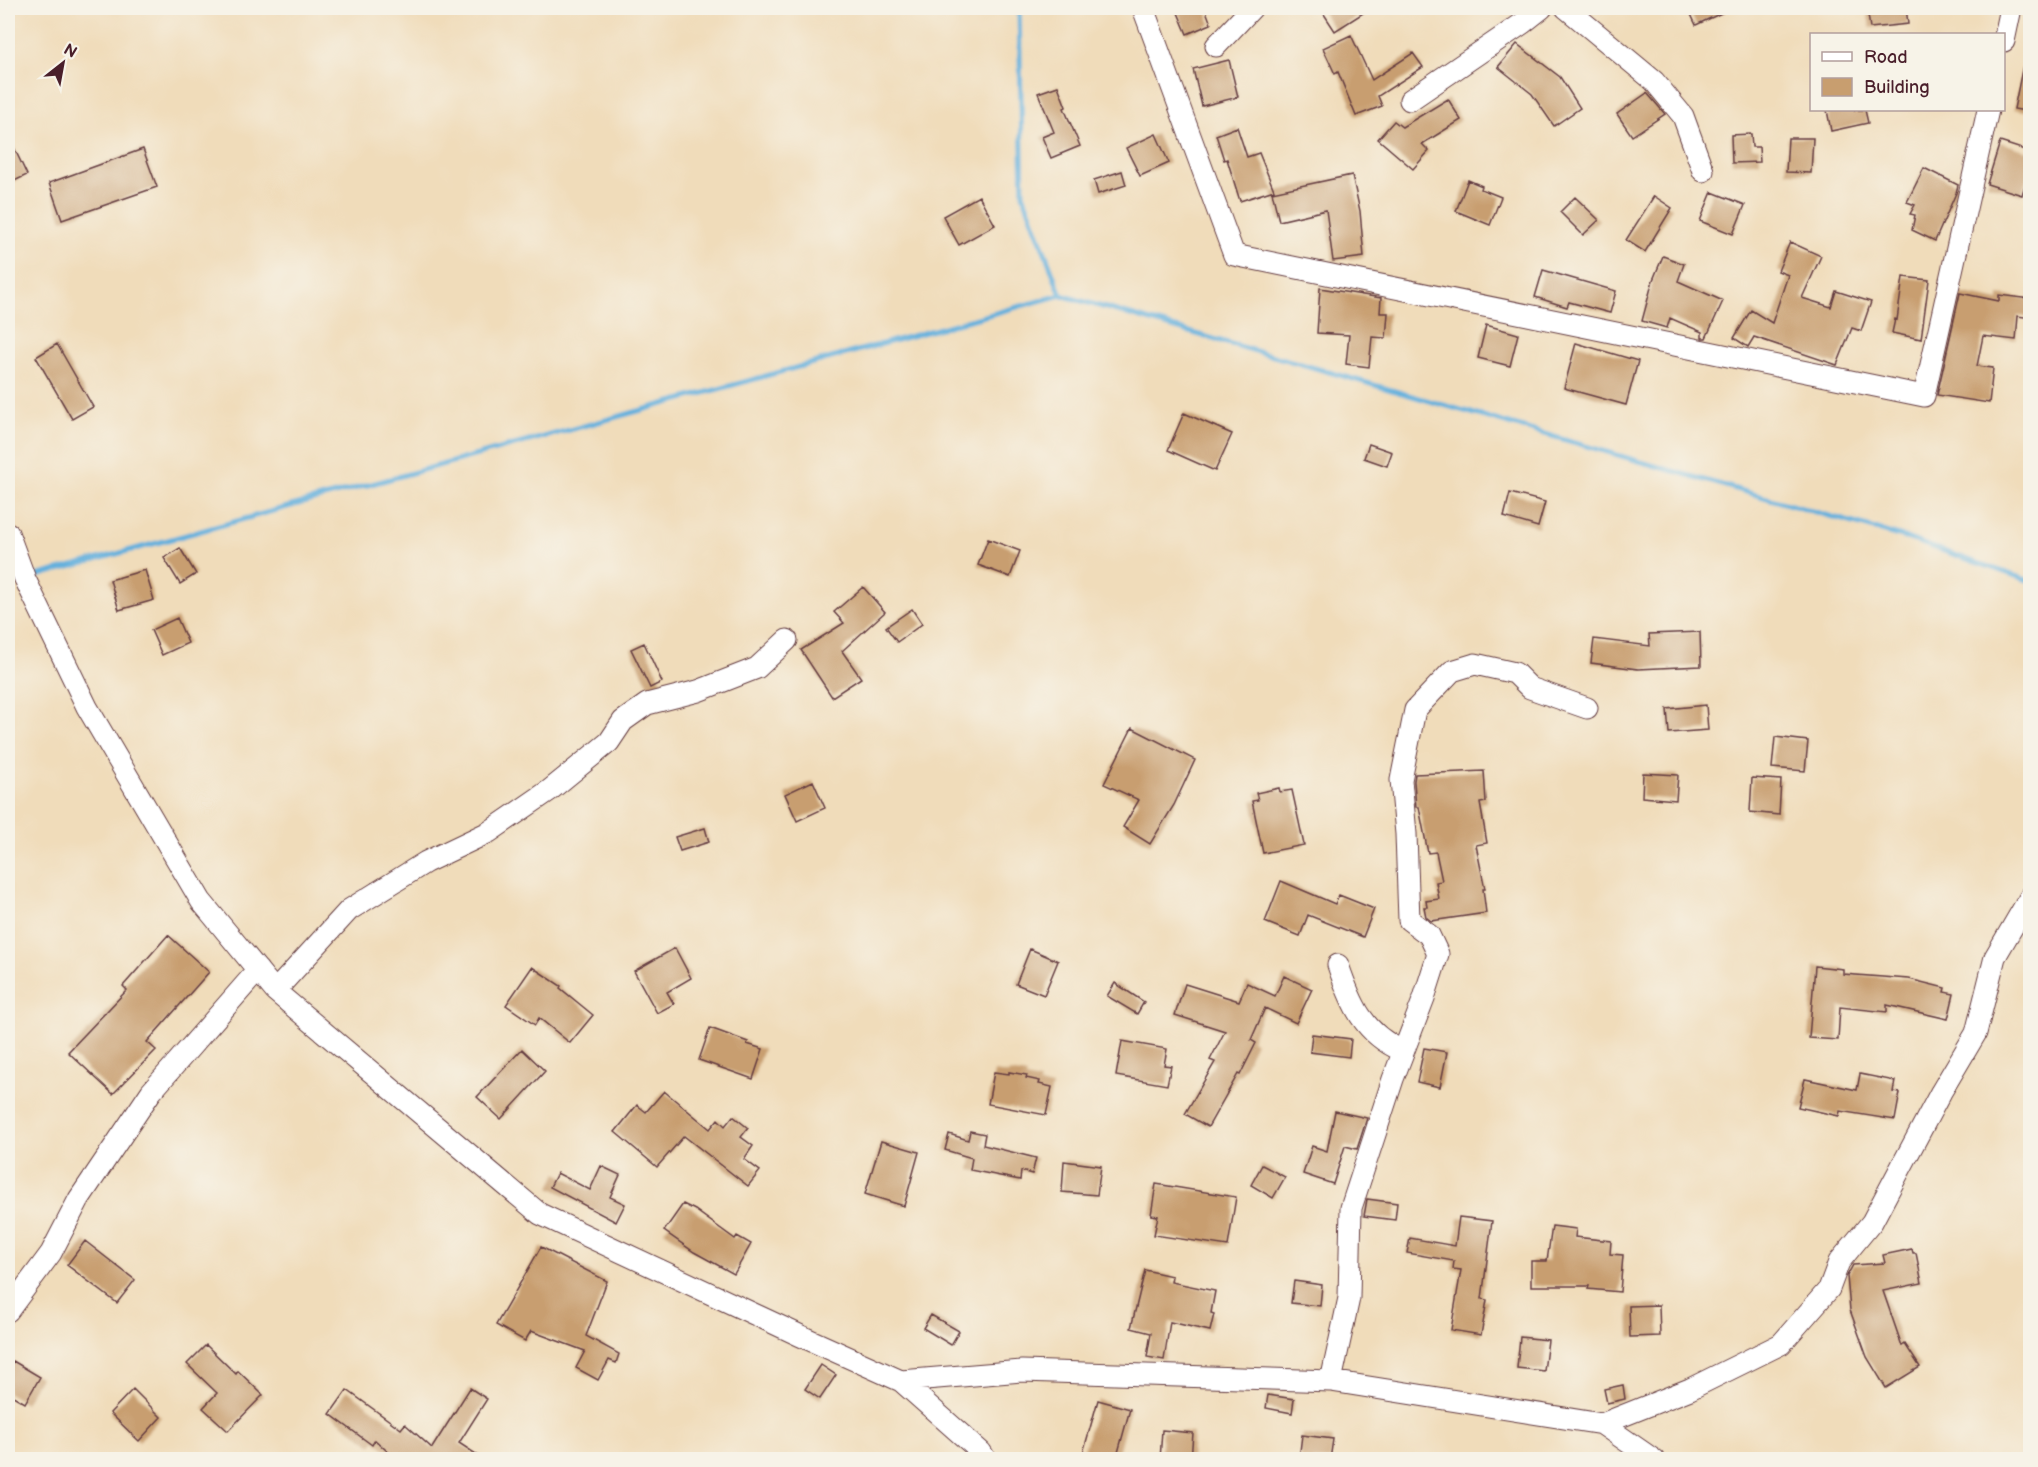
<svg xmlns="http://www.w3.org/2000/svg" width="2038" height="1467" font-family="'Balsamiq Sans',sans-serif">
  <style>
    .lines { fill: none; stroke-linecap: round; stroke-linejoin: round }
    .stream { stroke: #64b0dd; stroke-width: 5 }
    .building { fill: #c89e6f }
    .street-casing { stroke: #633b40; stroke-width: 23 }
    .street { stroke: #fff; stroke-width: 21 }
  </style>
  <rect width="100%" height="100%" fill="#f7f3e8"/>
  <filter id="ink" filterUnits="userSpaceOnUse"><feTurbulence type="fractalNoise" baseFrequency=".0167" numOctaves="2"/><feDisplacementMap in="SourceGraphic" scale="12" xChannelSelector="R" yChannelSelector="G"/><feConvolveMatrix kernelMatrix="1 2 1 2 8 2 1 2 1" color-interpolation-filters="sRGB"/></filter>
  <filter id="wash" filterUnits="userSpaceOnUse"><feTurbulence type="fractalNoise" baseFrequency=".008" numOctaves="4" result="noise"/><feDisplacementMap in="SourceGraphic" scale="24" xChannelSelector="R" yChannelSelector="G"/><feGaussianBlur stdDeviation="1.35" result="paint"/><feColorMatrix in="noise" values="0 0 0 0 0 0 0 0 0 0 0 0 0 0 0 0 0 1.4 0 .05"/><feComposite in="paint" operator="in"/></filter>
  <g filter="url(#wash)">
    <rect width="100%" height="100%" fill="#f0dcba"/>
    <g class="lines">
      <path class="stream" d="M 1019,8 L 1023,194 L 1061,295
        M 29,578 L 1061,295 L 1906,538 L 2030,581"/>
    </g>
    <g id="blocks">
      <path class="building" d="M 1176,8 L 1205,8 L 1211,24 L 1187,34 Z
        M 1320,8 L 1371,8 L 1335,31 Z
        M 1688,8 L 1732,8 L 1696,25 Z
        M 1867,8 L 1906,8 L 1908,24 L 1870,28 Z
        M 1351,35 L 1372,80 L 1413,53 L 1423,67 L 1378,96 L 1382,106 L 1356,116 L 1338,72 L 1335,74 L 1323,48 Z
        M 1517,44 L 1560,77 L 1580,108 L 1554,126 L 1532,94 L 1498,67 Z
        M 1229,60 L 1238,97 L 1202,106 L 1193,69 Z
        M 2024,60 L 2031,61 L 2031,112 L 2014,109 Z
        M 1058,86 L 1066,107 L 1064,108 L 1080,146 L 1051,158 L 1042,137 L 1054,132 L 1038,93 Z
        M 1647,93 L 1665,114 L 1632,136 L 1617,114 Z
        M 1448,99 L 1461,120 L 1422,144 L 1429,151 L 1413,169 L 1378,139 L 1394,121 L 1402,127 Z
        M 1827,110 L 1865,110 L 1868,123 L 1831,131 Z
        M 1237,127 L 1247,157 L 1259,153 L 1274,190 L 1240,201 L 1227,159 L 1224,160 L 1216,135 Z
        M 1156,134 L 1169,163 L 1140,176 L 1126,148 Z
        M 1751,134 L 1752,147 L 1759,147 L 1760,162 L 1732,163 L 1731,135 Z
        M 8,135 L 27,175 L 8,184 Z
        M 1788,138 L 1813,138 L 1811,173 L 1786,172 Z
        M 2000,142 L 2031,152 L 2031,165 L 2022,195 L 1987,184 Z
        M 143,149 L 157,187 L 62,220 L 49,183 Z
        M 1924,168 L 1958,185 L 1956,193 L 1935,241 L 1912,230 L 1915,215 L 1910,214 L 1915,205 L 1907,202 Z
        M 1122,171 L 1126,185 L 1098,194 L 1094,180 Z
        M 1352,175 L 1360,211 L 1364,257 L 1333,261 L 1326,210 L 1279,221 L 1272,192 Z
        M 1468,180 L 1482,186 L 1481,189 L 1501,197 L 1490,225 L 1456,211 Z
        M 1712,192 L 1745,205 L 1733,234 L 1700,221 Z
        M 979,196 L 995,225 L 959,245 L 943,216 Z
        M 1654,196 L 1672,208 L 1645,252 L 1626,240 Z
        M 1575,197 L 1599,220 L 1583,235 L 1560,212 Z
        M 1790,242 L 1821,256 L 1802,298 L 1831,307 L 1836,291 L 1871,302 L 1861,331 L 1852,328 L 1837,365 L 1754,337 L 1748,347 L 1734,338 L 1751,310 L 1772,323 L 1788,275 L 1778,271 Z
        M 1663,256 L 1684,264 L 1678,281 L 1723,301 L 1706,338 L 1702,338 L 1702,332 L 1670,318 L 1667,328 L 1642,321 L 1653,280 Z
        M 1543,270 L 1616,291 L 1610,313 L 1569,302 L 1567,307 L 1535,297 Z
        M 1903,277 L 1929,280 L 1921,339 L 1892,333 L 1895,319 L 1897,320 Z
        M 1320,288 L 1381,298 L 1380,313 L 1388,313 L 1386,338 L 1372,337 L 1369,367 L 1346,364 L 1349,335 L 1317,333 Z
        M 1960,293 L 1999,301 L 1999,295 L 2031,299 L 2031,318 L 2018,316 L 2016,340 L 1983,336 L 1977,366 L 1993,368 L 1989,403 L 1937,395 Z
        M 1486,325 L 1518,334 L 1510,366 L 1478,358 Z
        M 1576,343 L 1638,361 L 1626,405 L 1564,388 Z
        M 57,344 L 93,407 L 72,419 L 36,357 Z
        M 1184,413 L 1232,434 L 1215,471 L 1168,450 Z
        M 1369,444 L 1392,452 L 1387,466 L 1364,458 Z
        M 1510,493 L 1545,502 L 1538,527 L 1504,517 Z
        M 988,539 L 1020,551 L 1010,577 L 978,565 Z
        M 180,548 L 196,574 L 180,584 L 164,558 Z
        M 145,570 L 154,600 L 119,610 L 110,580 Z
        M 863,587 L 885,612 L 842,651 L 861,678 L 832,697 L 801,650 L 844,623 L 834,612 Z
        M 912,609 L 922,624 L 897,642 L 886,627 Z
        M 177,618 L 188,643 L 162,655 L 151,630 Z
        M 1700,632 L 1701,666 L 1638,669 L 1591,663 L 1594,639 L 1650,646 L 1649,634 Z
        M 644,643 L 662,682 L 650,688 L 631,649 Z
        M 1706,705 L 1708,730 L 1669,733 L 1667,709 Z
        M 1132,728 L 1195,760 L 1174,805 L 1150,844 L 1123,827 L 1139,800 L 1104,784 Z
        M 1775,737 L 1808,741 L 1805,771 L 1772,768 Z
        M 1484,771 L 1486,802 L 1480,803 L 1487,843 L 1476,845 L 1485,889 L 1483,889 L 1486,913 L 1431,921 L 1426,917 L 1424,907 L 1427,907 L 1426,901 L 1439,899 L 1436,882 L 1442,881 L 1436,852 L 1428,853 L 1419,807 L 1416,807 L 1414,781 L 1415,774 Z
        M 1643,773 L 1678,775 L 1676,800 L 1642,797 Z
        M 1752,778 L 1781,780 L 1779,815 L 1750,812 Z
        M 813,781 L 825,808 L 797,821 L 785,794 Z
        M 1279,788 L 1280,792 L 1292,790 L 1304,845 L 1263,853 L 1252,801 L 1258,800 L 1256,793 Z
        M 705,828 L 709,842 L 680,851 L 675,837 Z
        M 1281,881 L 1335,904 L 1339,895 L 1374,909 L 1363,937 L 1308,915 L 1300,936 L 1265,922 Z
        M 168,935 L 209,972 L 147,1042 L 156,1050 L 113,1094 L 68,1052 L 127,990 L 123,986 Z
        M 675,948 L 691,978 L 667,992 L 674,1004 L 657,1013 L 634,971 Z
        M 1030,949 L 1058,961 L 1044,995 L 1016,984 Z
        M 1815,966 L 1843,969 L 1843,974 L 1909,979 L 1945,988 L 1944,992 L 1954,994 L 1948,1019 L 1887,1005 L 1887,1012 L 1840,1007 L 1838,1040 L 1809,1038 Z
        M 532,967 L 561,986 L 560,988 L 593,1015 L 570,1043 L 539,1018 L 535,1025 L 506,1005 Z
        M 1284,976 L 1312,989 L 1296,1023 L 1265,1008 L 1251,1040 L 1256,1043 L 1240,1075 L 1238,1074 L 1208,1127 L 1185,1114 L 1215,1062 L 1210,1060 L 1225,1031 L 1175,1015 L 1185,984 L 1239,1001 L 1247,983 L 1275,996 Z
        M 1115,983 L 1144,1002 L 1137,1014 L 1107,996 Z
        M 710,1028 L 748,1042 L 747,1044 L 763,1049 L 753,1079 L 699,1060 Z
        M 1312,1034 L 1351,1039 L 1349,1057 L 1310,1052 Z
        M 1122,1041 L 1167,1049 L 1164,1065 L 1171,1066 L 1167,1085 L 1116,1076 Z
        M 1424,1048 L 1447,1052 L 1440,1087 L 1417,1082 Z
        M 522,1049 L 545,1071 L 501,1119 L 477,1097 Z
        M 994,1072 L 1009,1074 L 1009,1072 L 1027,1075 L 1026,1078 L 1040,1081 L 1039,1084 L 1052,1087 L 1046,1115 L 988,1104 Z
        M 1860,1074 L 1895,1081 L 1893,1092 L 1900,1093 L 1895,1120 L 1840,1111 L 1839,1116 L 1798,1107 L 1805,1079 L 1857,1090 Z
        M 664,1091 L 710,1129 L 718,1119 L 725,1126 L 733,1116 L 748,1128 L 741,1137 L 753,1146 L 744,1159 L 760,1171 L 748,1186 L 684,1136 L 657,1167 L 615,1132 L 637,1105 L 646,1112 Z
        M 1335,1111 L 1367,1118 L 1357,1149 L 1345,1146 L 1333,1184 L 1303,1174 L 1312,1146 L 1327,1151 Z
        M 970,1131 L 985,1134 L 983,1145 L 1036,1158 L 1032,1174 L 1021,1171 L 1020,1180 L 970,1170 L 972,1158 L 945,1150 L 949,1134 L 968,1140 Z
        M 881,1141 L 919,1152 L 904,1206 L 865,1194 Z
        M 1064,1161 L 1101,1166 L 1097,1195 L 1062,1192 Z
        M 1262,1165 L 1285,1177 L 1273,1198 L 1251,1185 Z
        M 601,1166 L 620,1175 L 610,1197 L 625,1204 L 616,1222 L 550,1187 L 557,1173 L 590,1190 Z
        M 1156,1184 L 1236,1197 L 1228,1246 L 1154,1235 L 1158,1216 L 1151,1215 Z
        M 1367,1199 L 1397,1203 L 1395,1220 L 1364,1216 Z
        M 683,1204 L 695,1210 L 735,1239 L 737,1236 L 751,1244 L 734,1274 L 694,1252 L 664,1231 Z
        M 1459,1217 L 1492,1221 L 1482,1299 L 1487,1300 L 1481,1335 L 1451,1330 L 1461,1270 L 1453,1269 L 1454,1261 L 1407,1253 L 1410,1238 L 1455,1246 Z
        M 1552,1226 L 1576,1229 L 1575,1237 L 1611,1241 L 1610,1254 L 1623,1255 L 1620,1292 L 1588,1289 L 1589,1286 L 1531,1286 L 1531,1261 L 1547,1261 Z
        M 85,1241 L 135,1280 L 117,1303 L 67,1265 Z
        M 541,1247 L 607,1281 L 586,1336 L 619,1354 L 616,1363 L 609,1360 L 598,1380 L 576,1368 L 585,1351 L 531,1331 L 525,1341 L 496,1325 Z
        M 1912,1249 L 1913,1253 L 1916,1253 L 1922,1283 L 1883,1291 L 1902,1346 L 1905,1344 L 1920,1367 L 1886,1388 L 1867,1357 L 1850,1310 L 1847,1276 L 1853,1265 L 1885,1263 L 1883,1255 Z
        M 1145,1270 L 1172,1276 L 1171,1282 L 1215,1291 L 1211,1313 L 1214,1314 L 1210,1331 L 1170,1322 L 1164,1360 L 1147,1357 L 1151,1333 L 1131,1328 Z
        M 1294,1281 L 1322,1285 L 1320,1306 L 1291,1303 Z
        M 1659,1305 L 1660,1336 L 1630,1337 L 1629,1306 Z
        M 931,1315 L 959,1331 L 951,1345 L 923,1328 Z
        M 1520,1337 L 1548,1340 L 1544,1371 L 1517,1368 Z
        M 206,1345 L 236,1374 L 238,1371 L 263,1395 L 228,1431 L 203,1408 L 217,1393 L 187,1364 Z
        M 13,1361 L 40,1377 L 25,1403 L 8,1393 L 8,1370 Z
        M 821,1365 L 836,1375 L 820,1399 L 805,1389 Z
        M 1623,1385 L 1625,1399 L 1607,1403 L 1604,1389 Z
        M 470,1388 L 487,1399 L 459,1443 L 485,1460 L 397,1460 L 375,1440 L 372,1445 L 330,1414 L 347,1390 L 401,1429 L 405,1424 L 432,1448 Z
        M 133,1389 L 161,1417 L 139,1441 L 110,1413 Z
        M 1268,1395 L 1294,1399 L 1292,1413 L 1266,1408 Z
        M 1098,1400 L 1130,1409 L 1116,1460 L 1081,1460 Z
        M 1162,1430 L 1193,1433 L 1191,1460 L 1160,1460 Z
        M 1302,1435 L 1333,1439 L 1330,1460 L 1299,1460 Z"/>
    </g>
  </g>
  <g filter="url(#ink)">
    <use href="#blocks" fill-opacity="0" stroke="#633b40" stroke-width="1.5"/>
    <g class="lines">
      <defs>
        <path id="street" d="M 1143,8 L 1234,255 L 1924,396 L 1988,110
          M 1566,8 L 1654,81 L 1683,116 L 1703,171
          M 2004,41 L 2011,8
          M 1216,46 L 1252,8
          M 1410,100 L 1523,23 L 1542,8
          M 8,533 L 25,579 L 87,707 L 201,901 L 275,991 L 540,1214 L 801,1336 L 901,1381 L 1022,1371 L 1331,1381 L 1602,1424 L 1654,1460
          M 1338,965 C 1351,1003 1363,1034 1403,1051
          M 275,991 L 349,910 L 426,862 L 489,832 L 550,790 L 609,742 L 623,721 L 647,704 L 698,691 L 757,668 L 787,640
          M 8,1311 L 51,1253 L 79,1199 L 151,1092 L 258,970
          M 901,1381 L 981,1452 L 986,1460
          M 1331,1381 L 1349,1298 L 1351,1208 L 1393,1079 L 1424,998 L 1438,954 L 1429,935 L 1409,920 L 1406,834 L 1401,780 L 1415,710 L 1452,671 L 1475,664 L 1515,673 L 1530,688 L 1587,708
          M 1602,1424 L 1690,1389 L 1781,1344 L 1829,1289 L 1839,1262 L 1872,1222 L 1941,1092 L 1976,1033 L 1995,957 L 2030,897"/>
      </defs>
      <use href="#street" class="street-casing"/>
      <use href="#street" class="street"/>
    </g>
  </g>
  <rect width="2038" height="1467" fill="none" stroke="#f7f3e8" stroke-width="30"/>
  <rect x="1810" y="33" width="195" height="78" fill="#f7f3e8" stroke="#b29e9c" stroke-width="1.5"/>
  <rect x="1822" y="52" width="30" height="9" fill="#ffffff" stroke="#b29e9c" stroke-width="1.5"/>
  <text x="1864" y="63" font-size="18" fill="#4a1f2b">Road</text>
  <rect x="1822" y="78" width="30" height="18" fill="#c89e6f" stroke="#b29e9c" stroke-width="1.5"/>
  <text x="1864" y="93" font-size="18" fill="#4a1f2b">Building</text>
  <g transform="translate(63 63) rotate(31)" stroke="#f7f3e8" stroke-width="4.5" paint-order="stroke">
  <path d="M0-4.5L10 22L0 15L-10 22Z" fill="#4a1f2b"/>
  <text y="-9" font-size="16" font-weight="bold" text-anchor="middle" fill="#4a1f2b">N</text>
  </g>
</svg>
